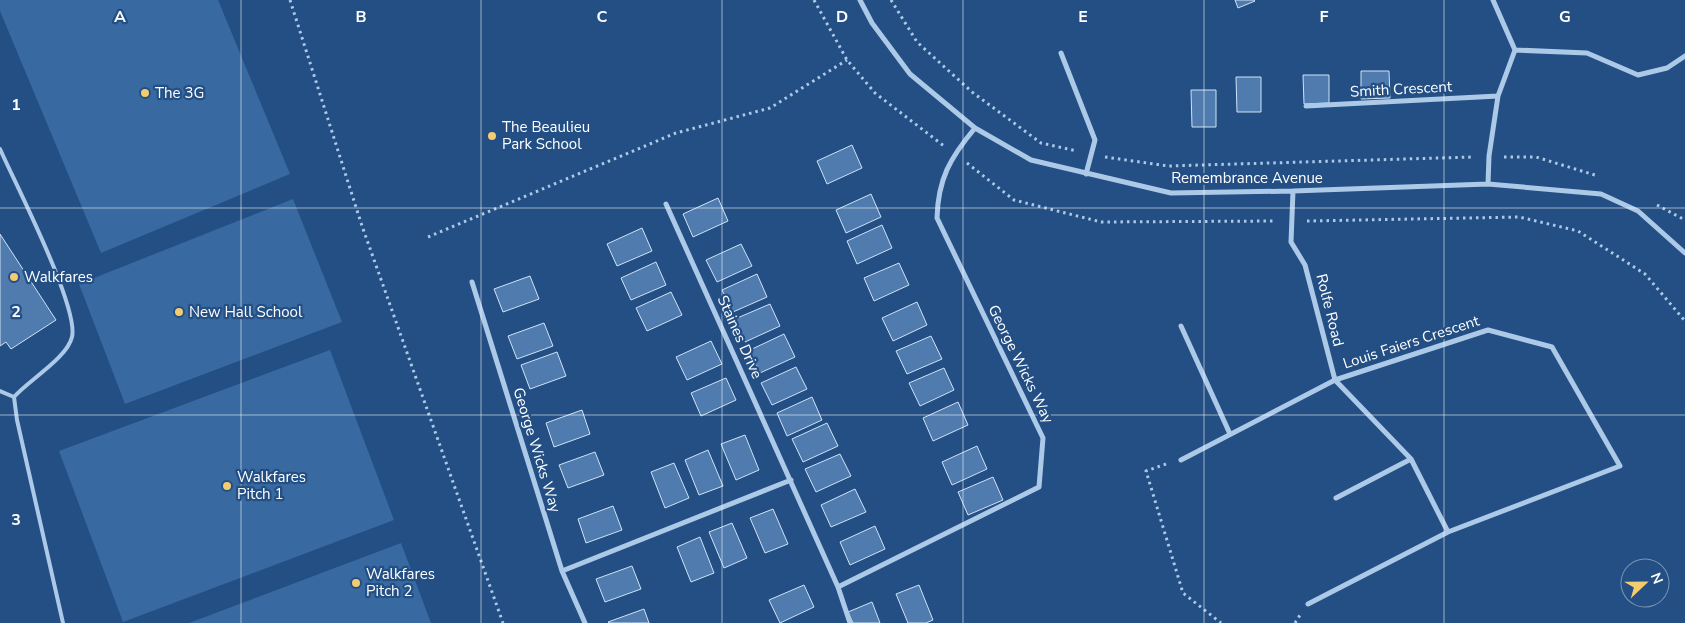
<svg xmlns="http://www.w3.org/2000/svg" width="1685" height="623" font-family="'Nunito Sans',sans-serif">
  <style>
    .green { fill: #3869a1 }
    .building { fill: #507bae; stroke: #d0e2f6 }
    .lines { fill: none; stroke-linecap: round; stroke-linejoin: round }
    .path { stroke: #adc9e8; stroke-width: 3; stroke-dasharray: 2.5 4; stroke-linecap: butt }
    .lane { stroke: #adc9e8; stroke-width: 4 }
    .street { stroke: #adc9e8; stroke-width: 5 }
    .grid { fill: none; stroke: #fff; stroke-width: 1; stroke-opacity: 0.55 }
    .poi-dot { fill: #f3cb70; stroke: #234f84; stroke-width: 2 }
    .labels { text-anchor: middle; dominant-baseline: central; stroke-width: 4.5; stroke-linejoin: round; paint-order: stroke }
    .street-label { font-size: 15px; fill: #fff; stroke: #234f84 }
    .poi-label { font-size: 15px; fill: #fff; stroke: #234f84; text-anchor: start }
    .grid-label { font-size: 16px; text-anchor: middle; font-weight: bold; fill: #fff; stroke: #234f84; stroke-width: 4.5; stroke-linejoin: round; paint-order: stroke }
  </style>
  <rect width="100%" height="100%" fill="#234f84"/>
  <path class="green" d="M 0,0 L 218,0 L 290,174 L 101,253 L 0,11 Z
    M 293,199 L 342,322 L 125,404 L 79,284 Z
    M 330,350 L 394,520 L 123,622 L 59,451 Z
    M 401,543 L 431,623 L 189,623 Z"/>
  <path class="building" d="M 1235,0 L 1254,0 L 1255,1 L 1238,8 Z
    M 1361,71 L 1389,71 L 1390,98 L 1361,99 Z
    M 1303,75 L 1329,75 L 1329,103 L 1304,104 Z
    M 1236,77 L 1261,77 L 1261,112 L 1237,112 Z
    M 1191,90 L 1216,90 L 1216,127 L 1192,127 Z
    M 852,145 L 862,168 L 827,184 L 817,161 Z
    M 871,194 L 881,217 L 846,233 L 836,210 Z
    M 718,198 L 728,221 L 693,237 L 683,214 Z
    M 882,225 L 892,248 L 857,264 L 847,241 Z
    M 642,228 L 652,251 L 617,266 L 607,244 Z
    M 0,234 L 56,320 L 11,349 L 6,342 L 0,346 Z
    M 741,244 L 752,266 L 717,282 L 706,260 Z
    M 656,262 L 666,285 L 631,300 L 621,278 Z
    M 899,263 L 909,285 L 874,301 L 864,278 Z
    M 757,274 L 767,297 L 733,312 L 722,290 Z
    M 530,276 L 539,299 L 503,312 L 494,289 Z
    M 671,292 L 682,315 L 647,331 L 636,308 Z
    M 917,302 L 927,325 L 893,341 L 882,318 Z
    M 770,304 L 780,326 L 745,342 L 735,319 Z
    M 544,323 L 553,346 L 517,359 L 508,336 Z
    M 784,334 L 795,357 L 760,373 L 750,350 Z
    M 931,336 L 942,359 L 907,374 L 896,351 Z
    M 711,341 L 722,364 L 687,380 L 676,357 Z
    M 557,352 L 566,376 L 530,389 L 521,365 Z
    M 796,367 L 807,389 L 772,405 L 761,383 Z
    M 944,368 L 954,390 L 920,406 L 909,383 Z
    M 726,378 L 736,400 L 701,416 L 691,393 Z
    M 812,397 L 822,420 L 787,436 L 777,413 Z
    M 958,402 L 968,425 L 933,441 L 923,418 Z
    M 582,410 L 590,434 L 554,447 L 546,423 Z
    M 827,423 L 838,446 L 803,462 L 792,439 Z
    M 745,435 L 759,470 L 736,480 L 721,444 Z
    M 977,446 L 987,469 L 952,485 L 942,462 Z
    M 708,450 L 723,486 L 699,495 L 685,460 Z
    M 595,452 L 604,475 L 568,488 L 559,465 Z
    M 840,454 L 851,476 L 816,492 L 805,469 Z
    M 674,463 L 689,498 L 665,508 L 651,472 Z
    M 993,477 L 1003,500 L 968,515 L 958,492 Z
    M 855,489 L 866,512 L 831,527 L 821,505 Z
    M 613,506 L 622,530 L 586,543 L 578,519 Z
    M 773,509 L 788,544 L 765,553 L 750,518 Z
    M 732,523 L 747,558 L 724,568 L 709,532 Z
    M 875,526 L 885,549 L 850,565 L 840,542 Z
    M 700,537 L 714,573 L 691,582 L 677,547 Z
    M 632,566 L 641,589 L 605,602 L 596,579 Z
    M 804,585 L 814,607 L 780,623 L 769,600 Z
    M 919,585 L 933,620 L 926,623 L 908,623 L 896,594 Z
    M 872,602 L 880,623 L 853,623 L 848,612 Z
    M 644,609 L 649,623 L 609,623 L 608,622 Z"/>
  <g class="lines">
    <path class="path" d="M 290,0 L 362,226 L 503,623
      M 814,0 L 847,60 L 875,93 L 944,146
      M 891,0 L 917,42 L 972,92 L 1041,143 L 1077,151
      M 1105,157 L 1168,166 L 1473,157
      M 1504,157 L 1536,157 L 1598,176
      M 967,163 L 1014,200 L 1101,222 L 1276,221
      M 1657,205 L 1685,220
      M 1307,221 L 1519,217 L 1578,231 L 1645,274 L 1685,321
      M 428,237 L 676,133 L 770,108 L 847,60
      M 1166,464 L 1146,471 L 1183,593 L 1221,623
      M 1295,623 L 1300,615"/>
    <path class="lane" d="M 0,149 C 15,183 79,307 72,337 C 67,358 29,380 14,397 L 0,391
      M 14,397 L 17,420 L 63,623"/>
    <path class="street" d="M 860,0 L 872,23 L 910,74 L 975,128 L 1031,160 L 1171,193 L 1293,191 L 1488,184 L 1601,194 L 1638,211 L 1685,253
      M 1493,0 L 1515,50
      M 1515,50 L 1587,53 L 1638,75 L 1667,68 L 1685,56
      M 1061,53 L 1095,140 L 1086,174
      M 1306,106 L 1498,96
      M 1488,184 L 1489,156 L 1498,96 L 1515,50
      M 666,204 L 838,587
      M 472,282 L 562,571 L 585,623
      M 1181,326 L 1230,434
      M 1488,330 L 1552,347 L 1620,466 L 1448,532 L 1411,459 L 1335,380 Z
      M 1181,460 L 1335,380 L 1305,265 L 1291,242 L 1293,191
      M 1336,498 L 1411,459
      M 562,571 L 791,480
      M 1308,604 L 1448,532
      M 850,623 L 838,587 L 1039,487 L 1043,438 L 937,218 C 938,179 950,158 975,128"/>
  </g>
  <path class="grid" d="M 241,0 L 241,623M 481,0 L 481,623M 722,0 L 722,623M 963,0 L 963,623M 1204,0 L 1204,623M 1444,0 L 1444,623M 0,208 L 1685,208M 0,415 L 1685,415"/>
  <g class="poi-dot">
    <circle cx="145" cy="93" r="5"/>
    <circle cx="492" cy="136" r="5"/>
    <circle cx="14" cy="277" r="5"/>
    <circle cx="179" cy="312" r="5"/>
    <circle cx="227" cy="486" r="5"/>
    <circle cx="356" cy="583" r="5"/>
  </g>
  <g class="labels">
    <g class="street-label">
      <text transform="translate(1401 89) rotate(-3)">Smith Crescent</text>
      <text x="1247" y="178">Remembrance Avenue</text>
      <text transform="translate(1330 310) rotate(76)">Rolfe Road</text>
      <text transform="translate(740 337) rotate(66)">Staines Drive</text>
      <text transform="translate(1411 342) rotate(-18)">Louis Faiers Crescent</text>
      <text transform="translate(1021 364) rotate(64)">George Wicks Way</text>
      <text transform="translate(537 450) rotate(73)">George Wicks Way</text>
    </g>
    <g class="poi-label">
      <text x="155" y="93">The 3G</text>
      <text x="502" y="127">The Beaulieu<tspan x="502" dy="17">Park School</tspan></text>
      <text x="24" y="277">Walkfares</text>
      <text x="189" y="312">New Hall School</text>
      <text x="237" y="477">Walkfares<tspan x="237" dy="17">Pitch 1</tspan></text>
      <text x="366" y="574">Walkfares<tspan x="366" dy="17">Pitch 2</tspan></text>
    </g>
  </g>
  <g class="grid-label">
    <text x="120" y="22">A</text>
    <text x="361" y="22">B</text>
    <text x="602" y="22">C</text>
    <text x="842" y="22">D</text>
    <text x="1083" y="22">E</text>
    <text x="1324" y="22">F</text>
    <text x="1565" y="22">G</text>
    <text x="16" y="110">1</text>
    <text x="16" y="317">2</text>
    <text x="16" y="525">3</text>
  </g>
  <g transform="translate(1645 583) rotate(68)"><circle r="24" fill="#234f84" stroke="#7b95b5"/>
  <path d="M0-4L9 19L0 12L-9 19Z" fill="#f3cb70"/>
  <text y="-8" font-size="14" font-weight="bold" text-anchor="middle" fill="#ffffff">N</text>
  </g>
</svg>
